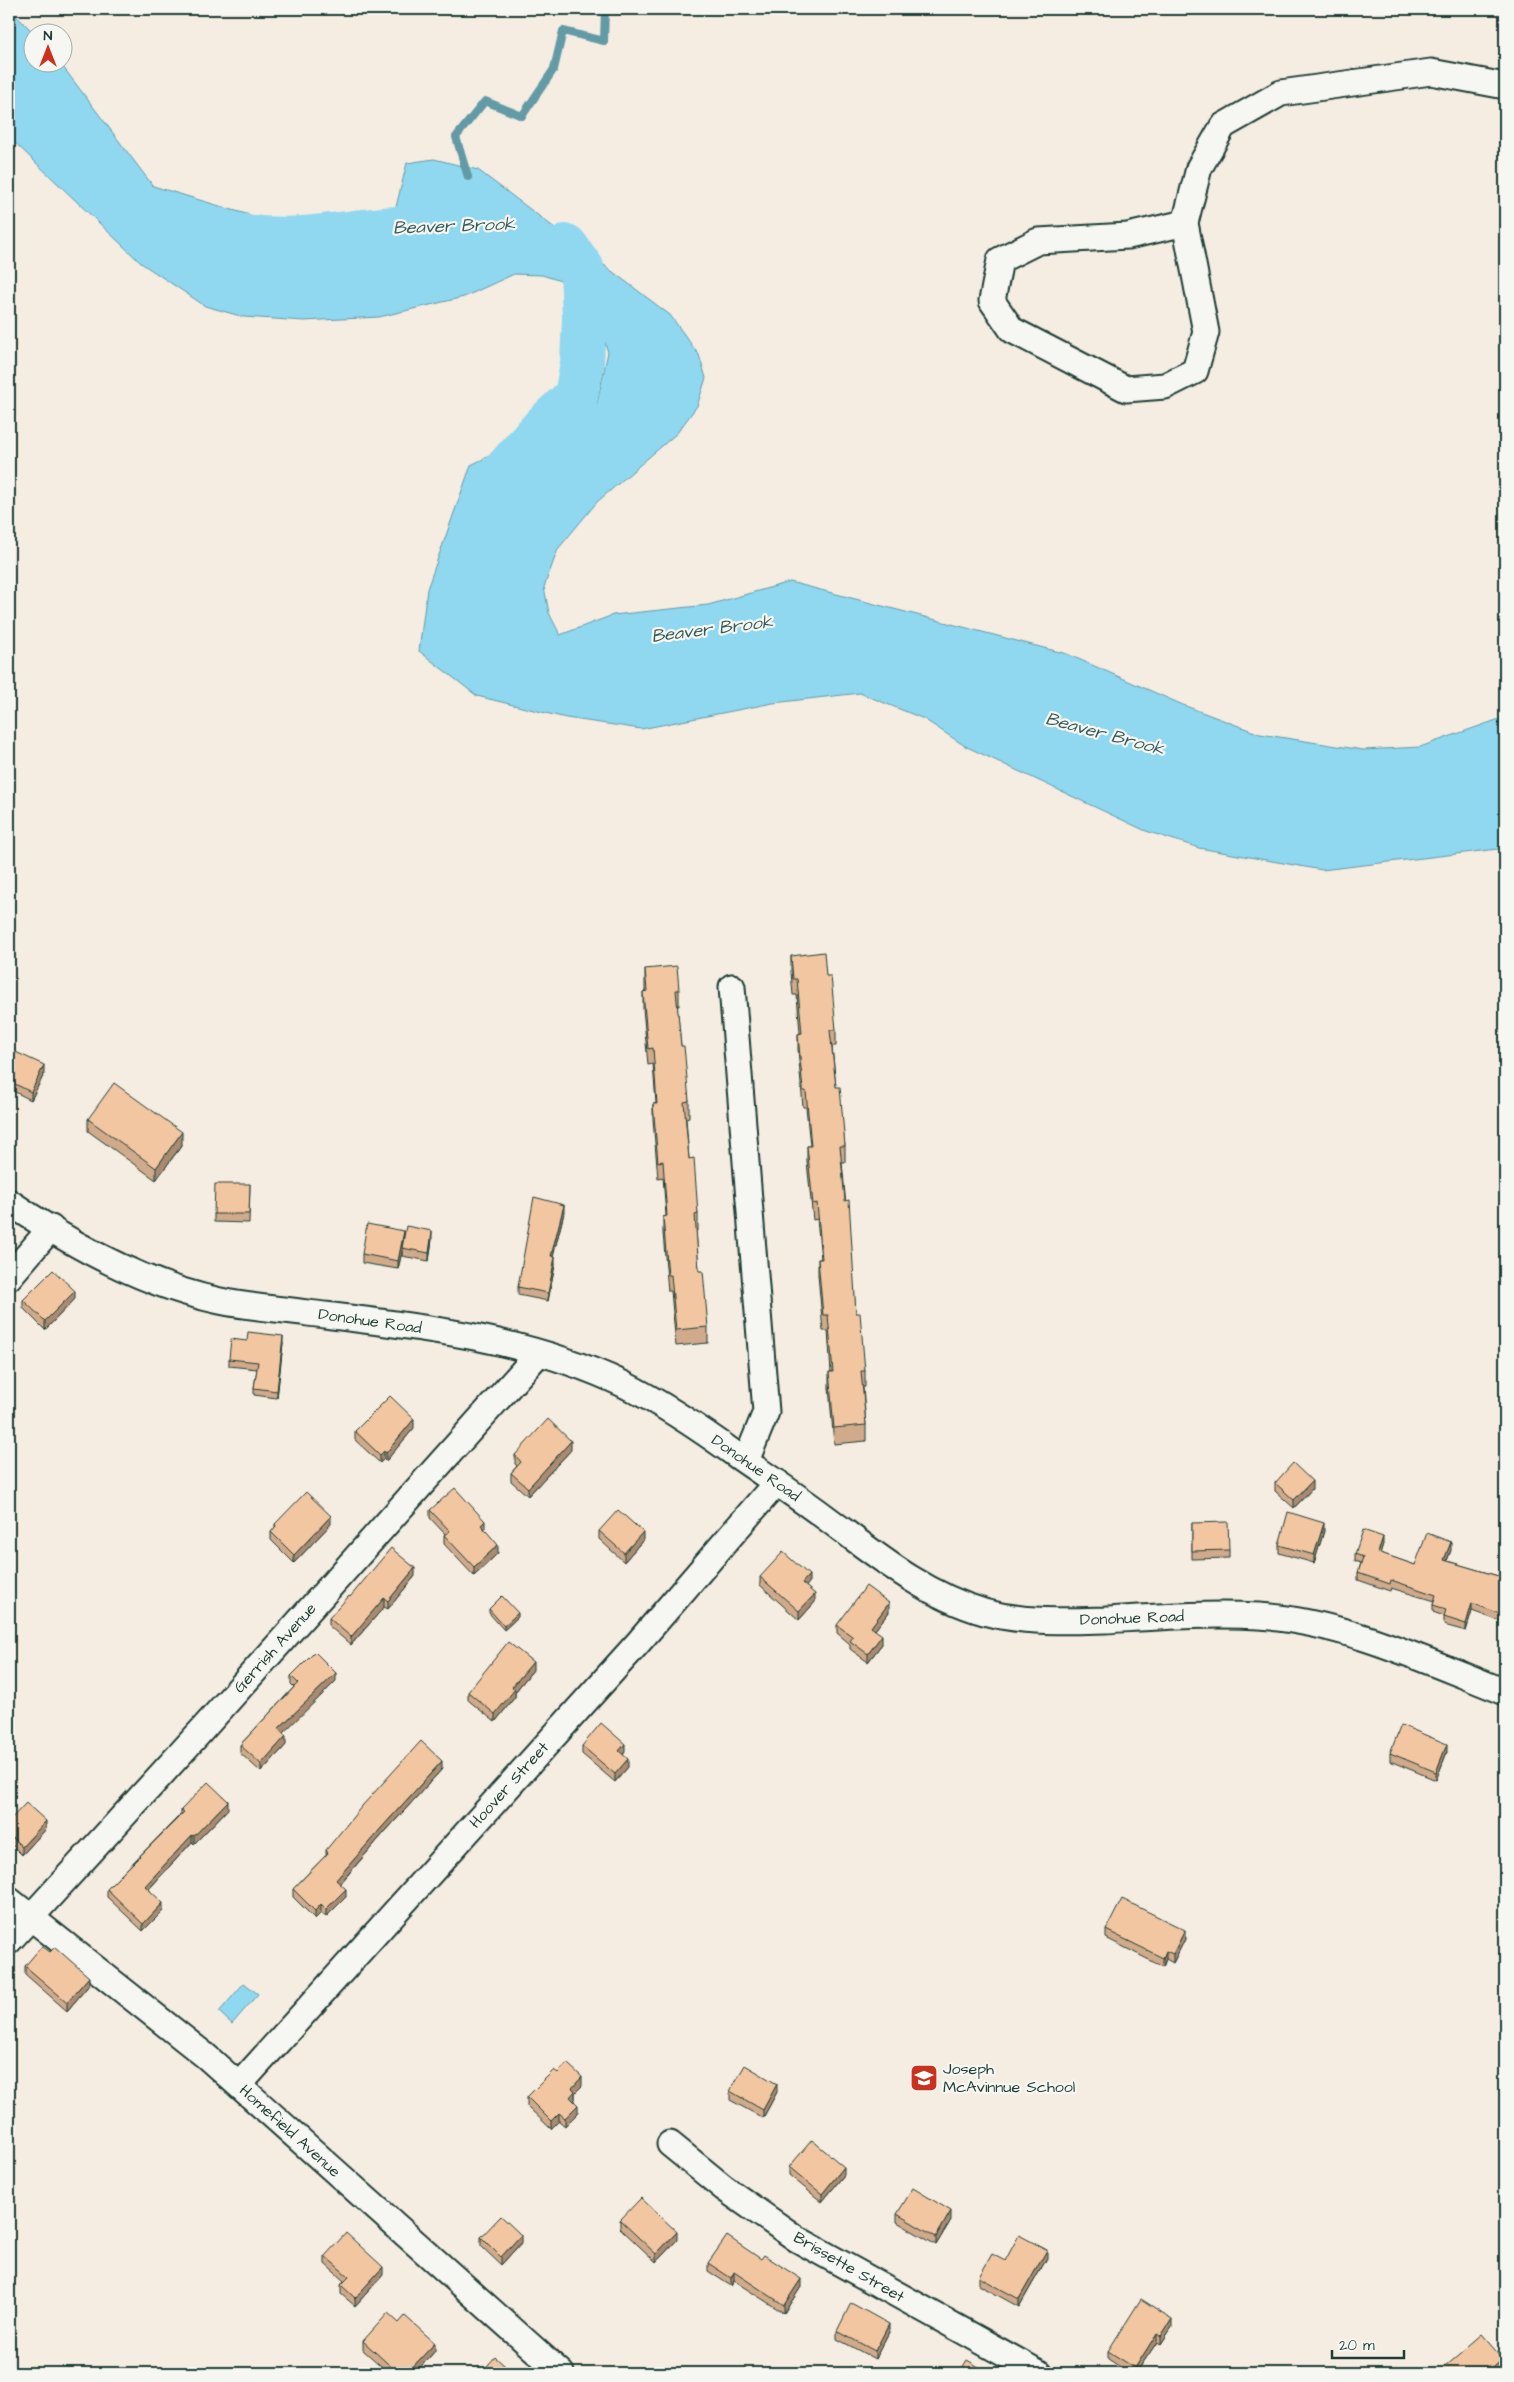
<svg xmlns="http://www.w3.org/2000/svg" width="1514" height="2382" font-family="'Architects Daughter',sans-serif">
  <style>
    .water { fill: #8fd8f0; stroke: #629aa5 }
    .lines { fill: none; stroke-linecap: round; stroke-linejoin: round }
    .stream { stroke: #629aa5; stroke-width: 8 }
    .river { stroke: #8fd8f0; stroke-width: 44 }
    .minor-casing { stroke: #1f3d34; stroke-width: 29 }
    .minor { stroke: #f6f6f2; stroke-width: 25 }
    .wall { fill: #d1aa8b; stroke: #1f3d34 }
    .shaded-wall { fill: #aa8b71; stroke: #1f3d34 }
    .building { fill: #f3c6a2; stroke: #1f3d34 }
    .labels { text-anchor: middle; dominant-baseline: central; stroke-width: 4.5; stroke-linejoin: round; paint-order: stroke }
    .street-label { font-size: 16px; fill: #1f3d34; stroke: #f6f6f2 }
    .poi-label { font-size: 16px; fill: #1f3d34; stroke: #f6f6f2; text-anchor: start }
    .water-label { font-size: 18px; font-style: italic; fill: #355c5a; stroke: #f6f6f2 }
  </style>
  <rect width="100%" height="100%" fill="#f5ece2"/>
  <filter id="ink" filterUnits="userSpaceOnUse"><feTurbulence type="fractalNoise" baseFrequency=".02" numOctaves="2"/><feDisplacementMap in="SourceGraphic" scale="10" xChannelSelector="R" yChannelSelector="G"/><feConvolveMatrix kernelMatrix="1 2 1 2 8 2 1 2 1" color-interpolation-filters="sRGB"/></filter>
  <g filter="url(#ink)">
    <path class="water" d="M 9,9 L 33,32 L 32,62 L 60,63 L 153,186 L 276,223 L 327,248 L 363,246 L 391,227 L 407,163 L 434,159 L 478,170 L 670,315 L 699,355 L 706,378 L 697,406 L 677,433 L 597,502 L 558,549 L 544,587 L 549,613 L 560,635 L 613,615 L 708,605 L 790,582 L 1067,654 L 1183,705 L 1260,734 L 1363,750 L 1420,747 L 1505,717 L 1505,844 L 1498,849 L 1322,870 L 1199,848 L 1146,831 L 965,746 L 924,719 L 860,693 L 773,703 L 641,729 L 566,718 L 477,696 L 419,651 L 427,589 L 471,465 L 597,403 L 608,352 L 599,326 L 583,299 L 564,282 L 542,275 L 514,274 L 464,297 L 379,317 L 304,321 L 244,317 L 205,306 L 141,263 L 9,137 Z
      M 244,1983 L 258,1994 L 232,2024 L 219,2012 Z"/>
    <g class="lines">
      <path class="stream" d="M 468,177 L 456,137 L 485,101 L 522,116 L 554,69 L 563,31 L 604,41 L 605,9"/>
      <path class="river" d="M 245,236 C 297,245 348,230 400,228 C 416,227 431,227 446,227
        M 499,477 L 544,426 L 576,396 L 582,364 L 584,318 L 582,268 L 566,246"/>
      <defs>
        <path id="minor" d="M 1185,223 L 1128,236 L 1038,241 L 1000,260 L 992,301 L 1012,330 L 1126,389 L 1165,386 L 1195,371 L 1206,332 L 1185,223 L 1199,168 L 1223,126 L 1281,93 L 1431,72 L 1505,86
          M 732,987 L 766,1412 L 746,1461
          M 9,1202 C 73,1246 144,1285 220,1301 C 249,1307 279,1309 308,1313 C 414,1326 525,1337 623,1384 C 664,1404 702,1430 739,1457 C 768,1477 797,1496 825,1517 C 875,1554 924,1595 984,1612 C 1024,1623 1065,1621 1105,1620 C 1156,1617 1208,1613 1259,1616 C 1345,1622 1426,1661 1505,1692
          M 9,1277 L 51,1228
          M 9,1900 L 207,2057 L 561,2373
          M 9,1941 L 201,1731 L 539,1353
          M 239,2085 L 637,1644 L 777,1482
          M 670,2144 L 724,2188 L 797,2239 L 1039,2373"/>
      </defs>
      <use href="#minor" class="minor-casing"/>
      <use href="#minor" class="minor"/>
    </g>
    <path class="wall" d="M 791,956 L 826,976 L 836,1030 L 836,1046 L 832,1046 L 836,1087 L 845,1146 L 845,1162 L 842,1162 L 856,1313 L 865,1371 L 865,1387 L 863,1387 L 866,1425 L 866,1441 L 834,1444 L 829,1388 L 829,1372 L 831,1372 L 828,1331 L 823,1331 L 818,1275 L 818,1259 L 821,1259 L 817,1219 L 813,1220 L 807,1162 L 807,1146 L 810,1146 L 806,1107 L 803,1107 L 798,1050 L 798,1034 L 800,1033 L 797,995 L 793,995 L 791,972 Z
      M 645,969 L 679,990 L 679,1006 L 677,1006 L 681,1046 L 689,1101 L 689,1117 L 686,1118 L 689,1159 L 698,1214 L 698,1230 L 696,1230 L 699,1271 L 708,1327 L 708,1343 L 676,1346 L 671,1291 L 668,1291 L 663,1233 L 663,1217 L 666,1216 L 663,1177 L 658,1178 L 653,1120 L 653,1104 L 656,1104 L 653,1064 L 648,1065 L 643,1008 L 643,992 L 645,991 Z
      M 9,1049 L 44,1074 L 31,1100 L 9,1089 Z
      M 88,1119 L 182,1145 L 156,1180 L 88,1131 Z
      M 250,1184 L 249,1223 L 214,1222 L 214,1214 Z
      M 564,1213 L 553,1256 L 555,1265 L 548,1301 L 518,1295 L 518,1287 Z
      M 432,1239 L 429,1261 L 402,1256 L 402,1252 L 398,1269 L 362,1263 L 362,1254 Z
      M 75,1299 L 45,1330 L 23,1308 L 23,1300 Z
      M 247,1341 L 283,1343 L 277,1398 L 254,1395 L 254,1388 L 257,1369 L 229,1366 L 229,1359 Z
      M 414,1428 L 386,1461 L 384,1459 L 380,1463 L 355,1440 L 355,1431 Z
      M 571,1450 L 528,1496 L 511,1481 L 511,1473 L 517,1466 L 515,1464 L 515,1455 Z
      M 1275,1483 L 1312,1489 L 1294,1508 L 1275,1491 Z
      M 430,1510 L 485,1529 L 485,1530 L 498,1553 L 474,1576 L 444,1544 L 444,1535 L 445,1534 L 430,1518 Z
      M 1192,1523 L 1229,1550 L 1229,1558 L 1192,1559 Z
      M 275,1524 L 331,1524 L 294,1563 L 271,1540 L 271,1532 L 275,1528 Z
      M 599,1531 L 643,1540 L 624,1562 L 599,1539 Z
      M 1324,1531 L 1314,1563 L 1279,1553 L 1279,1545 Z
      M 1383,1544 L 1380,1553 L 1415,1565 L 1451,1550 L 1447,1561 L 1498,1576 L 1505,1563 L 1505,1623 L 1472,1611 L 1466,1631 L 1444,1625 L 1444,1616 L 1433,1612 L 1433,1605 L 1434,1601 L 1391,1588 L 1390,1591 L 1358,1580 L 1358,1573 L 1361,1563 L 1355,1561 L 1355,1554 Z
      M 415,1576 L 388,1609 L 384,1607 L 351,1645 L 329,1626 L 329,1618 Z
      M 760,1577 L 809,1583 L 806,1586 L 815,1602 L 799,1620 L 760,1585 Z
      M 489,1609 L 518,1617 L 504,1630 L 489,1613 Z
      M 889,1612 L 875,1630 L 882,1644 L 868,1662 L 850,1649 L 850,1644 L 837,1633 L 837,1625 Z
      M 533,1670 L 515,1692 L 515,1697 L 495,1722 L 468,1700 L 468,1692 Z
      M 291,1676 L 336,1681 L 282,1733 L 286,1745 L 261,1772 L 240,1753 L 240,1745 L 294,1687 L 291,1684 Z
      M 582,1746 L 625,1752 L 623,1755 L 628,1767 L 615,1782 L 582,1754 Z
      M 1447,1752 L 1436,1780 L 1390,1761 L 1390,1753 Z
      M 442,1769 L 383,1834 L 340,1884 L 346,1897 L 326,1917 L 321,1913 L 315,1919 L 293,1897 L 293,1889 L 326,1855 L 326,1850 Z
      M 228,1809 L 194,1844 L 192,1842 L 149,1889 L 163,1911 L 143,1931 L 107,1897 L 107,1889 L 181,1814 L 181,1810 Z
      M 9,1821 L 46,1829 L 22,1855 L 9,1842 Z
      M 1106,1930 L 1185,1939 L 1173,1963 L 1166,1959 L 1163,1967 L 1106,1938 Z
      M 25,1966 L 89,1985 L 67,2011 L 25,1974 Z
      M 558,2073 L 582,2086 L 575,2093 L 575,2099 L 574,2100 L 578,2113 L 565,2126 L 559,2121 L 551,2129 L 527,2106 L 527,2097 Z
      M 730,2091 L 777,2092 L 763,2118 L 730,2100 Z
      M 789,2167 L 844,2175 L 822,2202 L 789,2175 Z
      M 897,2214 L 951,2220 L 936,2245 L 897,2222 Z
      M 620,2220 L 677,2240 L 656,2262 L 620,2228 Z
      M 481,2237 L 521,2243 L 501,2265 L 481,2246 Z
      M 325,2256 L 383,2275 L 355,2306 L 341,2294 L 341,2285 L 344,2281 L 325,2264 Z
      M 1047,2258 L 1019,2307 L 979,2285 L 979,2277 L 1005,2261 Z
      M 708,2263 L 801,2287 L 784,2313 L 734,2281 L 731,2286 L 708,2271 Z
      M 399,2323 L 435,2351 L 415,2373 L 389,2373 L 363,2350 L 363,2341 Z
      M 1172,2327 L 1161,2344 L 1157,2342 L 1136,2373 L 1130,2373 L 1108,2359 L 1108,2351 Z
      M 837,2331 L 889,2332 L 875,2359 L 837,2339 Z"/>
    <path class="shaded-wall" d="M 44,1065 L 44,1074 L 31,1100 L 31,1092 Z
      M 182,1132 L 182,1145 L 156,1180 L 156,1168 Z
      M 564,1205 L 564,1213 L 551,1264 L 551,1256 Z
      M 404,1231 L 402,1252 L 398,1269 L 398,1261 Z
      M 432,1231 L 432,1239 L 429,1261 L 429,1253 Z
      M 555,1257 L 555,1265 L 548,1301 L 548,1293 Z
      M 75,1291 L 75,1299 L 45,1330 L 45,1321 Z
      M 283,1336 L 283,1343 L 277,1398 L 277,1391 Z
      M 414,1419 L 414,1428 L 386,1461 L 386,1453 Z
      M 571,1441 L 571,1450 L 528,1496 L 528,1488 Z
      M 384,1451 L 384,1459 L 380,1463 L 380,1455 Z
      M 1312,1481 L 1312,1489 L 1294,1508 L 1294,1500 Z
      M 331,1516 L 331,1524 L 294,1563 L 294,1555 Z
      M 485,1521 L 485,1529 L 481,1534 L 481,1525 Z
      M 1324,1523 L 1324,1531 L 1314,1563 L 1314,1555 Z
      M 643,1532 L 643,1540 L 624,1562 L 624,1553 Z
      M 1383,1537 L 1383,1544 L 1378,1560 L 1378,1552 Z
      M 1451,1542 L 1451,1550 L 1444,1568 L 1444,1560 Z
      M 498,1545 L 498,1553 L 474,1576 L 474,1567 Z
      M 415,1568 L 415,1576 L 388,1609 L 388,1601 Z
      M 809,1575 L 809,1583 L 802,1591 L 802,1583 Z
      M 815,1594 L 815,1602 L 799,1620 L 799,1611 Z
      M 384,1598 L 384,1607 L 351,1645 L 351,1637 Z
      M 889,1603 L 889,1612 L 871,1635 L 871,1627 Z
      M 1472,1603 L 1472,1611 L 1466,1631 L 1466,1624 Z
      M 518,1613 L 518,1617 L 504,1630 L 504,1626 Z
      M 882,1635 L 882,1644 L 868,1662 L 868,1654 Z
      M 533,1662 L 533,1670 L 515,1692 L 515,1697 L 495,1722 L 495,1714 L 512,1687 Z
      M 336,1673 L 336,1681 L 278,1738 L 278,1729 Z
      M 286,1736 L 286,1745 L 261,1772 L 261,1764 Z
      M 625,1744 L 625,1752 L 619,1759 L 619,1751 Z
      M 1447,1744 L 1447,1752 L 1436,1780 L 1436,1772 Z
      M 628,1759 L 628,1767 L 615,1782 L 615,1774 Z
      M 442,1761 L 442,1769 L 383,1834 L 336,1888 L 336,1880 L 383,1826 Z
      M 228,1801 L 228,1809 L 194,1844 L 194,1836 Z
      M 46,1821 L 46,1829 L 22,1855 L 22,1847 Z
      M 192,1835 L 192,1842 L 145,1893 L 145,1886 Z
      M 346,1889 L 346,1897 L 326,1917 L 326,1909 Z
      M 163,1903 L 163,1911 L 143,1931 L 143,1924 Z
      M 321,1904 L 321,1913 L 315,1919 L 315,1911 Z
      M 1185,1930 L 1185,1939 L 1173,1963 L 1173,1954 Z
      M 1166,1951 L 1166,1959 L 1163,1967 L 1163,1958 Z
      M 89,1977 L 89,1985 L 67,2011 L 67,2002 Z
      M 14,2026 L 14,2034 L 9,2040 L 9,2032 Z
      M 582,2077 L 582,2086 L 575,2093 L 575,2099 L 570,2105 L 570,2097 L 572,2088 Z
      M 777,2084 L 777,2092 L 763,2118 L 763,2110 Z
      M 578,2105 L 578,2113 L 565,2126 L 565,2118 Z
      M 559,2113 L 559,2121 L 551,2129 L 551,2121 Z
      M 844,2167 L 844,2175 L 822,2202 L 822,2194 Z
      M 951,2211 L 951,2220 L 936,2245 L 936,2237 Z
      M 677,2232 L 677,2240 L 656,2262 L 656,2254 Z
      M 521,2235 L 521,2243 L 501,2265 L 501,2257 Z
      M 1047,2250 L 1047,2258 L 1019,2307 L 1019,2299 Z
      M 383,2267 L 383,2275 L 355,2306 L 355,2298 Z
      M 734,2272 L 734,2281 L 731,2286 L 731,2278 Z
      M 801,2279 L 801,2287 L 784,2313 L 784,2305 Z
      M 1172,2319 L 1172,2327 L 1161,2344 L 1161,2336 Z
      M 889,2324 L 889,2332 L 875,2359 L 875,2351 Z
      M 1157,2333 L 1157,2342 L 1136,2373 L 1135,2373 L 1135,2368 Z
      M 435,2343 L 435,2351 L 415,2373 L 407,2373 Z
      M 1502,2358 L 1502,2366 L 1494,2373 L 1485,2373 Z"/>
    <path class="building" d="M 824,952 L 826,976 L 831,976 L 836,1030 L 830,1030 L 836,1087 L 840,1087 L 845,1146 L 840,1146 L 845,1201 L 849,1200 L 856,1313 L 860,1313 L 865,1371 L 861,1371 L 866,1425 L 834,1428 L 829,1372 L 833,1372 L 828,1315 L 823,1315 L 818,1259 L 822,1259 L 817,1203 L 813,1204 L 807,1146 L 811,1146 L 806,1091 L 803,1091 L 798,1034 L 802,1033 L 797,979 L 793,979 L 791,956 Z
      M 677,966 L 679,990 L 676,990 L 681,1046 L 684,1046 L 689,1101 L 684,1102 L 689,1159 L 694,1158 L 698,1214 L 695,1215 L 699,1271 L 703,1271 L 708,1327 L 676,1330 L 671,1275 L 668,1275 L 663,1217 L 667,1216 L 663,1161 L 658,1162 L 653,1104 L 657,1104 L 653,1048 L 648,1049 L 643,992 L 647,991 L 645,969 Z
      M 9,1049 L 44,1065 L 31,1092 L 9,1081 Z
      M 114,1083 L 182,1132 L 156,1168 L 88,1119 Z
      M 215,1184 L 250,1184 L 249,1214 L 214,1214 Z
      M 534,1197 L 564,1205 L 551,1256 L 555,1257 L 548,1293 L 518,1287 Z
      M 367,1224 L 404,1231 L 398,1261 L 362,1254 Z
      M 406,1226 L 432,1231 L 429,1253 L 402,1248 Z
      M 53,1270 L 75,1291 L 45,1321 L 23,1300 Z
      M 248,1332 L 283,1336 L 277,1391 L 254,1388 L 258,1362 L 229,1359 L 231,1339 L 247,1341 Z
      M 390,1396 L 414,1419 L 386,1453 L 384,1451 L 380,1455 L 355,1431 Z
      M 548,1419 L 571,1441 L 528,1488 L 511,1473 L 521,1462 L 515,1455 Z
      M 1293,1463 L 1312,1481 L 1294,1500 L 1275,1483 Z
      M 455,1488 L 485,1521 L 481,1525 L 498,1545 L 474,1567 L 444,1535 L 450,1531 L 430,1510 Z
      M 306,1492 L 331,1516 L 294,1555 L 271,1532 L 276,1526 L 275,1524 Z
      M 618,1510 L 643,1532 L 624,1553 L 599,1531 Z
      M 1288,1512 L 1324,1523 L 1314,1555 L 1279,1545 Z
      M 1228,1522 L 1229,1550 L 1192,1551 L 1192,1523 Z
      M 1363,1530 L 1383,1537 L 1378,1552 L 1415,1565 L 1427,1533 L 1451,1542 L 1444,1560 L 1498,1576 L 1503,1562 L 1505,1563 L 1505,1616 L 1472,1603 L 1466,1624 L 1444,1617 L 1446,1609 L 1433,1605 L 1436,1595 L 1391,1580 L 1390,1584 L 1358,1573 L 1363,1557 L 1355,1554 Z
      M 391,1548 L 415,1568 L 388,1601 L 384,1598 L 351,1637 L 329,1618 L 349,1596 L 350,1597 Z
      M 783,1552 L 809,1575 L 802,1583 L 815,1594 L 799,1611 L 760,1577 Z
      M 866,1586 L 889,1603 L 871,1627 L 882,1635 L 868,1654 L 850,1641 L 853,1637 L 837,1625 Z
      M 502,1596 L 518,1613 L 504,1626 L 489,1609 Z
      M 508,1642 L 533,1662 L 512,1687 L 515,1689 L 495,1714 L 468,1692 Z
      M 315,1652 L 336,1673 L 278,1729 L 286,1736 L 261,1764 L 240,1745 L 298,1683 L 291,1676 Z
      M 601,1723 L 625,1744 L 619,1751 L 628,1759 L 615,1774 L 582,1746 Z
      M 1401,1725 L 1447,1744 L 1436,1772 L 1390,1753 Z
      M 421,1741 L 442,1761 L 383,1826 L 336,1880 L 346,1889 L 326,1909 L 321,1904 L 315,1911 L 293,1889 L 328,1853 L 326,1850 L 362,1806 Z
      M 208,1782 L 228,1801 L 194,1836 L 192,1835 L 145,1886 L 163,1903 L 143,1924 L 107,1889 L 184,1812 L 181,1810 Z
      M 26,1803 L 46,1821 L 22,1847 L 9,1834 L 9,1821 Z
      M 1122,1899 L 1185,1930 L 1173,1954 L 1166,1951 L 1163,1958 L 1106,1930 Z
      M 42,1946 L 50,1952 L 55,1947 L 89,1977 L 67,2002 L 25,1966 Z
      M 9,2020 L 14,2026 L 9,2032 Z
      M 567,2063 L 582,2077 L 572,2088 L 575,2091 L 570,2097 L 578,2105 L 565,2118 L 559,2113 L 551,2121 L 527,2097 L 554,2070 L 558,2073 Z
      M 745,2065 L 777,2084 L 763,2110 L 730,2091 Z
      M 812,2140 L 844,2167 L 822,2194 L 789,2167 Z
      M 913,2188 L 951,2211 L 936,2237 L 897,2214 Z
      M 641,2198 L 677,2232 L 656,2254 L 620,2220 Z
      M 501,2216 L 521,2235 L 501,2257 L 481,2237 Z
      M 346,2233 L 383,2267 L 355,2298 L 341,2285 L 349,2277 L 325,2256 Z
      M 1019,2235 L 1047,2250 L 1019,2299 L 979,2277 L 992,2254 L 1005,2261 Z
      M 727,2236 L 761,2259 L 764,2255 L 801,2279 L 784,2305 L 734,2272 L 731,2278 L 708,2263 Z
      M 1141,2299 L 1172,2319 L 1161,2336 L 1157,2333 L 1135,2368 L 1108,2351 Z
      M 851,2303 L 889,2324 L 875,2351 L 837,2331 Z
      M 388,2313 L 399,2323 L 405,2316 L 435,2343 L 407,2373 L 398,2373 L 363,2341 Z
      M 1482,2335 L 1502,2358 L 1485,2373 L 1438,2373 Z
      M 495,2357 L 513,2373 L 481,2373 Z
      M 967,2360 L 989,2373 L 959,2373 Z
      M 745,2368 L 750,2373 L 741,2373 Z"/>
  </g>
  <defs>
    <symbol id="school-square" viewBox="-11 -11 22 22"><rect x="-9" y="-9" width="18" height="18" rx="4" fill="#c8321e" stroke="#f6f6f2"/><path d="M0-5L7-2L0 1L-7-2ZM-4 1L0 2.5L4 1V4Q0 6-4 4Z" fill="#fff"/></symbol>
  </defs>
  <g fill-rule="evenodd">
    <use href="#school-square" x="908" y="2062" width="32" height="32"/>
  </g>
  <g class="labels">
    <g class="street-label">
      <text transform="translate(370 1321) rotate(8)">Donohue Road</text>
      <text transform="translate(756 1468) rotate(35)">Donohue Road</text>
      <text transform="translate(1132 1618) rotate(-2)">Donohue Road</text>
      <text transform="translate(275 1648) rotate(-48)">Gerrish Avenue</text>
      <text transform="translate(509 1785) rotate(-48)">Hoover Street</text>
      <text transform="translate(290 2131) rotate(42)">Homefield Avenue</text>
      <text transform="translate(849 2267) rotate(30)">Brissette Street</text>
    </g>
    <g class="poi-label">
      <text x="943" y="2069">Joseph<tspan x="943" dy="18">McAvinnue School</tspan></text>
    </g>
    <g class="water-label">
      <text transform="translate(454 226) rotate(-2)">Beaver Brook</text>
      <text transform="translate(712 629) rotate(-7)">Beaver Brook</text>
      <text transform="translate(1105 734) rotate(15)">Beaver Brook</text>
    </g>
  </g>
  <rect width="1514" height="2382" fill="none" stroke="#f6f6f2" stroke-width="30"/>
  <rect x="15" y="15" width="1484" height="2352" fill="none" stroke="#1f3d34" stroke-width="2" filter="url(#ink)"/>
  <g transform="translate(48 48)"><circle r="24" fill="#f6f6f2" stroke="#a0aca6"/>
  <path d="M0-4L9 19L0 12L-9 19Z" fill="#c8321e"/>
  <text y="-8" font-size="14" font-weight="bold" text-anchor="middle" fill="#1f3d34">N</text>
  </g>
  <path d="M1332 2350v8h72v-8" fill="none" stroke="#1f3d34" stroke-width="2.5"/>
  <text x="1339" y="2350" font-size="15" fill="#1f3d34" stroke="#f6f6f2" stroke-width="4" paint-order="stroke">20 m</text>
</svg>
